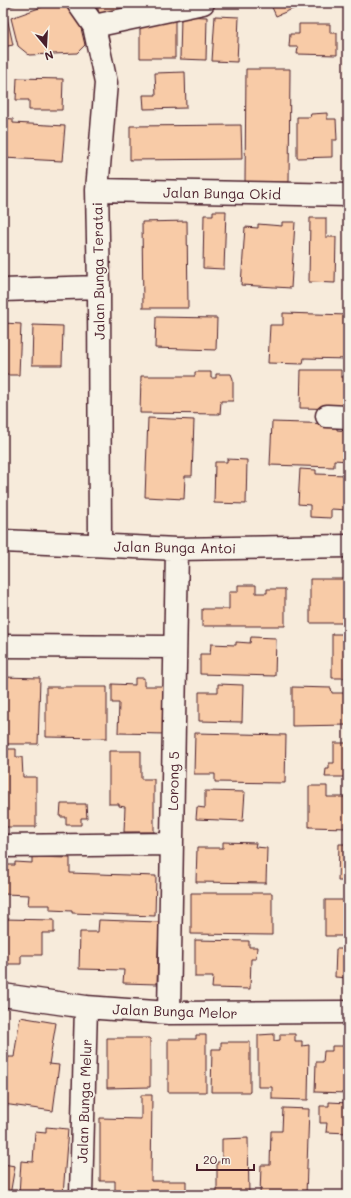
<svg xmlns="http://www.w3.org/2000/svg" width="351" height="1198" font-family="Mali,sans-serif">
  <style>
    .building { fill: #f8cba7; stroke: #4a1f2b }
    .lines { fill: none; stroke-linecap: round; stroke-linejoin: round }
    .minor-casing { stroke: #4a1f2b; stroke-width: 25 }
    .minor { stroke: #f7f3e8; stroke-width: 22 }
    .labels { text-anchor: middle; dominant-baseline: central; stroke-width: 3.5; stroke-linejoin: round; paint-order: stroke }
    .street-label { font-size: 14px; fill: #4a1f2b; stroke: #f7f3e8 }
  </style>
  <rect width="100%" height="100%" fill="#f7ebdb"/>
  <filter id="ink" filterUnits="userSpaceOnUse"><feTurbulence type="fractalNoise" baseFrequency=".025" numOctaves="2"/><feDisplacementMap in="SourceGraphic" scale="8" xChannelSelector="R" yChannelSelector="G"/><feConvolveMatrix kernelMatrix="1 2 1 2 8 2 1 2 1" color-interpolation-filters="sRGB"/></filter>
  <g filter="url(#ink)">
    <path class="building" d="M 3,3 L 20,3 L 3,9 Z
      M 53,3 L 66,3 L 80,24 L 85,45 L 77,53 L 29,55 L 18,46 L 11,18 Z
      M 97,3 L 150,3 L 99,15 Z
      M 270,3 L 307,3 L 276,16 Z
      M 181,16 L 207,17 L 206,60 L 180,59 Z
      M 215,16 L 239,17 L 237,62 L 212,61 Z
      M 7,17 L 13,45 L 3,47 L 3,18 Z
      M 175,17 L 175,58 L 140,58 L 140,22 Z
      M 299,24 L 330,24 L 330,33 L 337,33 L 337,55 L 297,54 L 298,47 L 289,47 L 290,34 L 299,34 Z
      M 246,69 L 290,69 L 289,182 L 245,182 Z
      M 185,72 L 186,108 L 144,109 L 143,95 L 156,95 L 155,73 Z
      M 17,78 L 63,79 L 62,110 L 29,110 L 29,100 L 16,100 Z
      M 327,113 L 327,119 L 336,119 L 337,140 L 332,140 L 332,157 L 297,158 L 297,117 L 310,117 L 311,114 Z
      M 3,118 L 13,119 L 13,123 L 65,126 L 62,161 L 3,158 Z
      M 241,125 L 242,159 L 130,160 L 130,126 Z
      M 213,211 L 226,211 L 224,269 L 203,268 L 204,215 L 213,215 Z
      M 310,218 L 326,218 L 326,237 L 336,237 L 335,283 L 309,282 Z
      M 187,221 L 188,308 L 143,308 L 142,222 Z
      M 282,222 L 295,222 L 291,288 L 241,285 L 245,227 L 258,228 L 258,224 L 282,226 Z
      M 283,313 L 348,315 L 348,359 L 304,358 L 303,364 L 268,363 L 270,325 L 283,325 Z
      M 156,317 L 217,318 L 216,350 L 155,348 Z
      M 3,323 L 21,324 L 19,375 L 3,375 Z
      M 33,325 L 63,326 L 62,365 L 32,365 Z
      M 301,370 L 341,370 L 341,377 L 348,377 L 348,409 L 300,408 Z
      M 195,372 L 211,372 L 211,378 L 216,378 L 216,374 L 231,374 L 233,379 L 233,401 L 221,401 L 220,414 L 140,413 L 141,376 L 195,376 Z
      M 148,418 L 194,420 L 192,476 L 185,476 L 184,499 L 145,497 Z
      M 272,422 L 337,424 L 337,430 L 348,431 L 348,461 L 334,460 L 334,467 L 270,465 Z
      M 227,459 L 247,460 L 246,504 L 214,503 L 215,462 L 227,462 Z
      M 300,469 L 316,470 L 316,474 L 348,475 L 348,510 L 331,509 L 331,518 L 310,517 L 310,505 L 298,504 Z
      M 310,579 L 348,579 L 348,623 L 310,623 Z
      M 238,585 L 256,585 L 256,593 L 267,593 L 267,589 L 285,589 L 285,626 L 202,626 L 202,609 L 229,609 L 229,592 L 238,592 Z
      M 332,634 L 348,634 L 348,678 L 332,678 Z
      M 251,637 L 276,638 L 275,676 L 200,674 L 200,654 L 210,654 L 211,644 L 236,645 L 236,642 L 250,643 Z
      M 3,677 L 40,678 L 38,744 L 3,744 Z
      M 135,678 L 144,678 L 144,686 L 165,686 L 165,734 L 118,733 L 119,703 L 112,703 L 112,684 L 135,685 Z
      M 218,684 L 243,685 L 242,722 L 199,721 L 199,692 L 218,692 Z
      M 46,687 L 107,687 L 107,738 L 46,737 Z
      M 292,687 L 331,688 L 332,693 L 348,693 L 348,725 L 292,726 Z
      M 195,733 L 286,735 L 285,783 L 215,782 L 215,774 L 194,774 Z
      M 334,743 L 348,743 L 348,777 L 325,777 L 326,769 L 329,769 L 329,763 L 334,763 Z
      M 3,749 L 16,749 L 16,757 L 22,757 L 23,777 L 36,777 L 36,827 L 3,827 Z
      M 109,751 L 141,751 L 141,779 L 154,779 L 154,832 L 124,832 L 125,807 L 119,806 L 119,804 L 109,804 Z
      M 309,786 L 327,786 L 327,797 L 348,797 L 348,828 L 309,827 Z
      M 205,791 L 245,792 L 243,821 L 196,819 L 197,807 L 205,808 Z
      M 61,804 L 86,804 L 87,818 L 81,818 L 81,825 L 66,825 L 66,817 L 60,817 Z
      M 223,842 L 256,843 L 255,847 L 267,848 L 266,883 L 196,882 L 197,848 L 223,848 Z
      M 339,844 L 348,844 L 348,881 L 338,881 Z
      M 32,857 L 70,858 L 70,873 L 156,876 L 155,916 L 72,913 L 72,911 L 50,910 L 50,905 L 28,905 L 29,895 L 4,894 L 5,865 L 15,865 L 15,862 L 32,863 Z
      M 191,893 L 272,893 L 272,935 L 191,934 Z
      M 325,900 L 348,900 L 348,936 L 325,936 Z
      M 3,919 L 54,920 L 54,933 L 42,933 L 42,955 L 21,955 L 21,964 L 3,964 Z
      M 99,920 L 159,922 L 157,984 L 123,983 L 124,970 L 79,969 L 80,932 L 98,932 Z
      M 195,940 L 249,941 L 249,947 L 257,947 L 256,959 L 251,959 L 250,989 L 212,988 L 213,977 L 195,977 Z
      M 336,949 L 348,949 L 348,978 L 335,977 Z
      M 20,1017 L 56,1023 L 49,1064 L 59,1065 L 53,1111 L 3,1104 L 3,1090 L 8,1057 L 14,1057 Z
      M 274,1034 L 274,1041 L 280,1040 L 280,1034 L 295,1034 L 295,1041 L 302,1041 L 302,1046 L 309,1045 L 308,1100 L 272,1099 L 272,1087 L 258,1087 L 258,1035 Z
      M 196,1035 L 206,1035 L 206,1092 L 168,1092 L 168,1039 L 196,1039 Z
      M 107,1038 L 150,1038 L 150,1087 L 107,1088 Z
      M 221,1042 L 250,1042 L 250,1092 L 211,1092 L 212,1049 L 221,1049 Z
      M 332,1046 L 348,1046 L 348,1093 L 315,1092 L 316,1062 L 323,1062 L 324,1051 L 332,1051 Z
      M 141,1095 L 152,1095 L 151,1181 L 186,1181 L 186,1195 L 115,1195 L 115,1181 L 100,1181 L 100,1118 L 141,1119 Z
      M 329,1102 L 348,1103 L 348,1133 L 326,1132 L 327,1123 L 320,1123 L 320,1106 L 329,1106 Z
      M 283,1108 L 309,1109 L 306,1195 L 260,1195 L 261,1165 L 270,1165 L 271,1131 L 282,1131 Z
      M 46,1127 L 68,1129 L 63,1195 L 19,1195 L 21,1161 L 33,1162 L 35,1132 L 46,1133 Z
      M 248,1138 L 249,1195 L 217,1195 L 217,1162 L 222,1162 L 222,1139 Z
      M 3,1164 L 15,1166 L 10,1195 L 3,1195 Z"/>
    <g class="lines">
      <defs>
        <path id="minor" d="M 78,3 L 94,26 L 106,83 L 97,190 L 99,287 L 100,545
          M 94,26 L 203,3
          M 97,190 L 348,195
          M 3,290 L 99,287
          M 327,416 L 348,417
          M 3,541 L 177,549 L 348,546
          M 3,646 L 175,647
          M 3,846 L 172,844
          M 3,995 L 86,1007 L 169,1013 L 348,1012
          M 169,1013 L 177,549
          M 81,1195 L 86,1007"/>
      </defs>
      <use href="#minor" class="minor-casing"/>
      <use href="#minor" class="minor"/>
    </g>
  </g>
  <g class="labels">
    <g class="street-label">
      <text transform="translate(222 193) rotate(1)">Jalan Bunga Okid</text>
      <text transform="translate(98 271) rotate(-91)">Jalan Bunga Teratai</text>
      <text transform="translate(175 547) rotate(1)">Jalan Bunga Antoi</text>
      <text transform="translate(173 781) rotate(-89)">Lorong 5</text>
      <text transform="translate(175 1011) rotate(2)">Jalan Bunga Melor</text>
      <text transform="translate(84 1101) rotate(-88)">Jalan Bunga Melur</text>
    </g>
  </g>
  <rect width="351" height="1198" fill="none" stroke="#f7f3e8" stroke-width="16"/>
  <rect x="8" y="8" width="335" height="1182" fill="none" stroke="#4a1f2b" stroke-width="1.5" filter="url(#ink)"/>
  <g transform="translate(46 46) rotate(162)" stroke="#f7f3e8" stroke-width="3" paint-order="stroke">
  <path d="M0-3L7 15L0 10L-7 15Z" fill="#4a1f2b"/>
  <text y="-6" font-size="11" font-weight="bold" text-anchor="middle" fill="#4a1f2b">N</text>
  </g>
  <path d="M197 1164v6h57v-6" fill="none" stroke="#4a1f2b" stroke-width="2"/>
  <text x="203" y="1164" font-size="12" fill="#4a1f2b" stroke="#f7f3e8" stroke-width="3" paint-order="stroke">20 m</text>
</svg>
